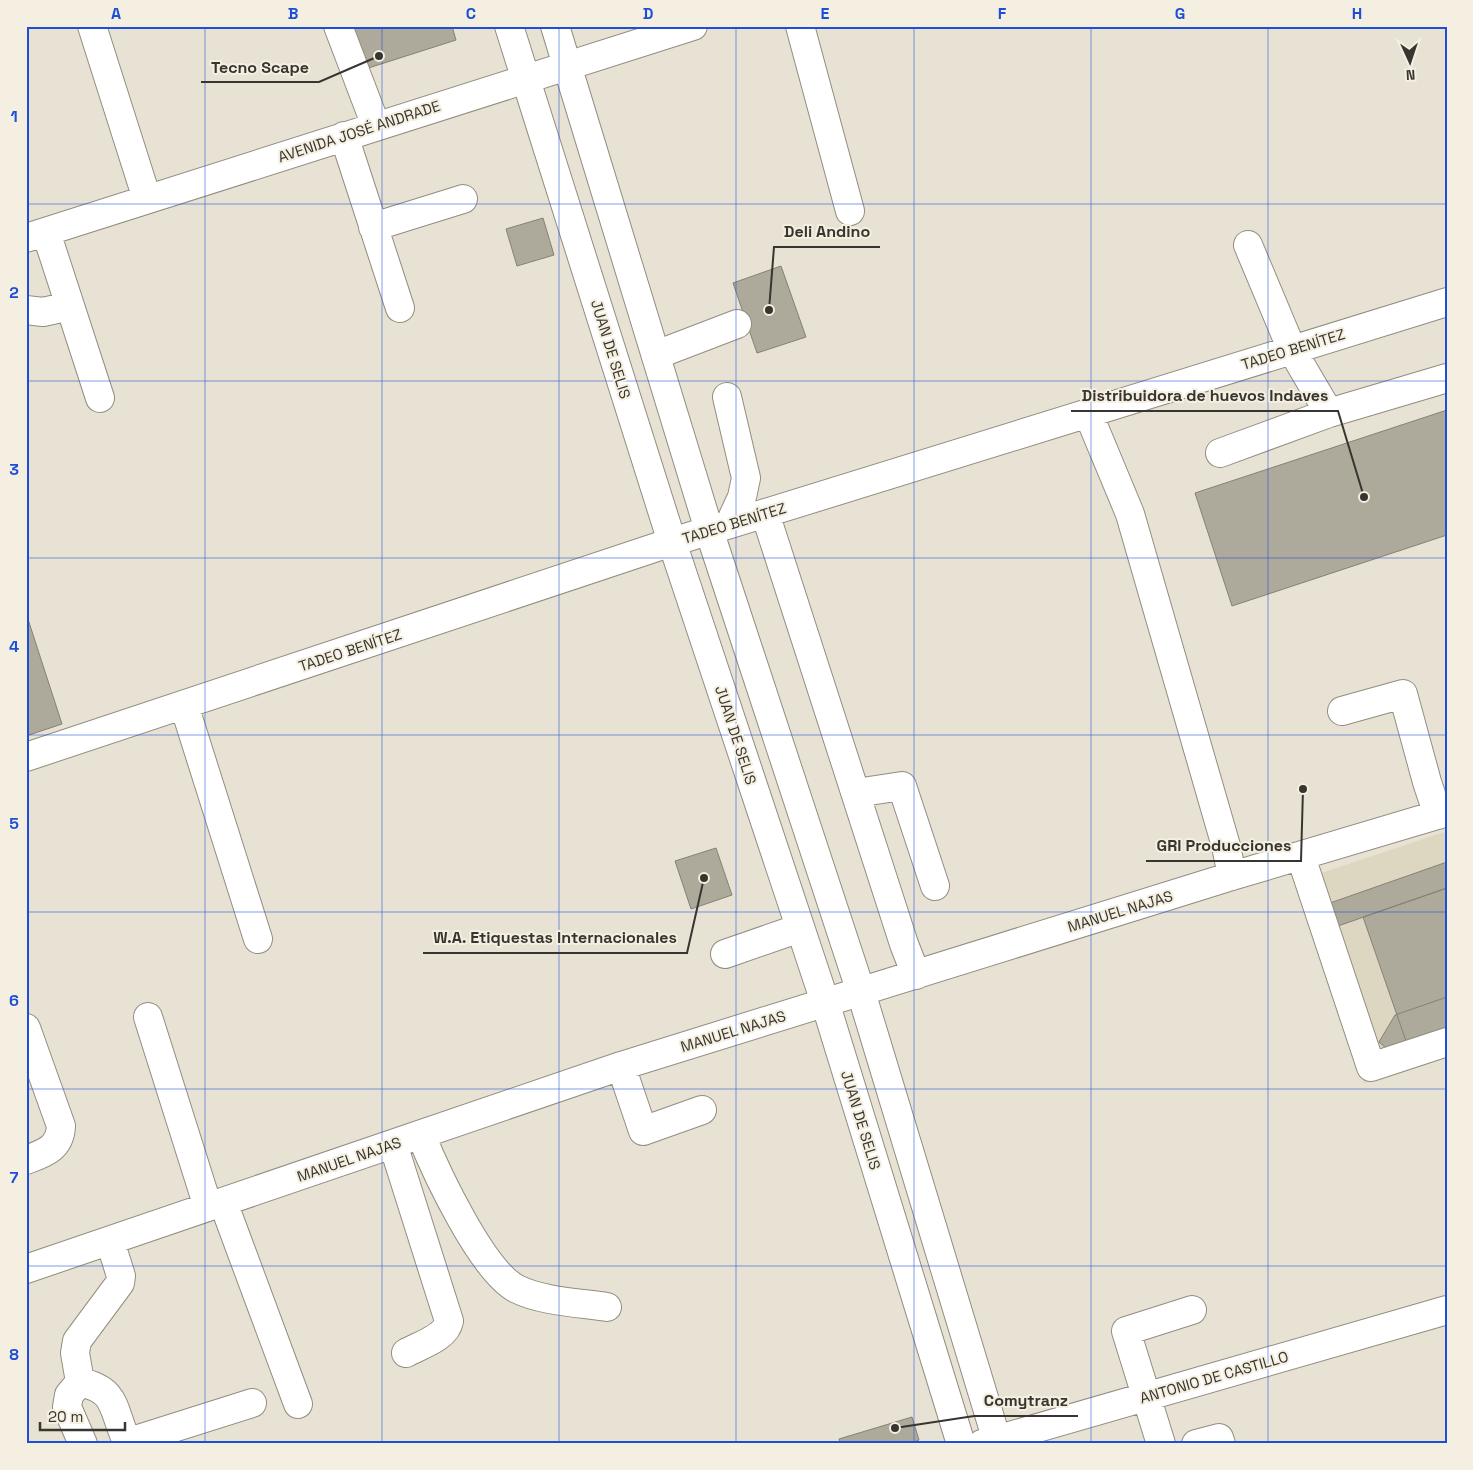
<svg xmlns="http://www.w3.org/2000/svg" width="1473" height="1470" font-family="'Space Grotesk',sans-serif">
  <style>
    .built { fill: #ddd6c1 }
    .building { fill: #ada99b; stroke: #858174 }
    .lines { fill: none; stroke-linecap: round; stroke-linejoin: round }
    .minor-casing { stroke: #928d80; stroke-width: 30 }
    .major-casing { stroke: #928d80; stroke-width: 30 }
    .minor { stroke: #fff; stroke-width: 28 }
    .major { stroke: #fff; stroke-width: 28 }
    .grid { fill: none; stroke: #1d4ed8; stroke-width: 1; stroke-opacity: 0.55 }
    .labels { text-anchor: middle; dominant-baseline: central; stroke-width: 4; stroke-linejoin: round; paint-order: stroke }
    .street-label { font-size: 15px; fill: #37352f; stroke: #f4efe0 }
    .leader { fill: none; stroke: #37352f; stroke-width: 2 }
    .callout-dot { fill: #37352f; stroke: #f4efe0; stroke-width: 2 }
    .callout-label { font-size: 16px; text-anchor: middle; font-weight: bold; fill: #37352f; stroke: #f4efe0; stroke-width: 4; stroke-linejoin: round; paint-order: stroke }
    .neatline { fill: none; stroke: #1d4ed8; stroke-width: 2 }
    .grid-label { font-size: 16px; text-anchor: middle; font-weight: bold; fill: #1d4ed8 }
  </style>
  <rect width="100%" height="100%" fill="#e7e2d3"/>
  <path class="built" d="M 1447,831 L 1447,1057 L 1364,1083 L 1298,881 Z"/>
  <path class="building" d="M 341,26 L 452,26 L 456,40 L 356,72 Z
    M 543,218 L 554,255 L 517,266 L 506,229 Z
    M 781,266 L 806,337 L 757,353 L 733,283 Z
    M 1447,410 L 1447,535 L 1232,606 L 1195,493 Z
    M 26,613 L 62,724 L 26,736 Z
    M 716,848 L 732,895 L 691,909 L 675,861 Z
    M 1447,862 L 1447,888 L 1338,926 L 1330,903 Z
    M 1447,888 L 1447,1027 L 1406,1041 L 1363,917 Z
    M 1447,997 L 1447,1032 L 1388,1050 L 1379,1042 L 1395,1015 Z
    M 912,1417 L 919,1440 L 908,1444 L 840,1444 L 839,1439 Z"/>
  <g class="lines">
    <defs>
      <path id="minor" d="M 92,26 L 147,199
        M 338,26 L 376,126
        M 800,26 L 850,211
        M 344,136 L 400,308
        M 373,227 L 463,199
        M 46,232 L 100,398
        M 26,238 L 693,26
        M 1248,245 L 1292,350 L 1329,413
        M 26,310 L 43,312 L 70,306
        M 656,355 L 737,324
        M 727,397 L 746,478 L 742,497 L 730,523
        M 1088,413 L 1130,514 L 1226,846 L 1232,876
        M 1220,453 L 1329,413 L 1447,378
        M 765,513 L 904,944 L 916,975
        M 184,705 L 258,939
        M 1342,711 L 1403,694 L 1427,782 L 1438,815
        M 26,757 L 672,542 L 1447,302
        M 856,793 L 902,786 L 935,886
        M 1301,857 L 1371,1067 L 1447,1042
        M 725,954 L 800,928
        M 148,1017 L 208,1207
        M 26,1028 L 61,1126 C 60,1148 45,1153 26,1160
        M 621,1066 L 643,1131 L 702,1110
        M 421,1135 C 436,1172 482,1271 517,1289 C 541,1301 580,1303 607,1307
        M 393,1144 L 449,1321 C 446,1338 420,1345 406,1353
        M 223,1202 L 298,1404
        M 110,1241 L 121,1276 L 120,1283 L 77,1341 L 75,1353 L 80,1382 C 116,1390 112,1406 125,1437 L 132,1441 L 252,1403
        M 26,1269 L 621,1066 L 1232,876 L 1447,812
        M 80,1382 L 69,1395 L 67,1407 L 83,1444
        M 982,1444 L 1447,1310
        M 1161,1444 L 1126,1331 L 1192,1310
        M 1196,1444 L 1219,1438 L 1221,1444"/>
      <path id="major" d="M 509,26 L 672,542 L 825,1002 L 961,1444
        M 555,26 L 709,530 L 861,992 L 998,1444"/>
    </defs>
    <use href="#minor" class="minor-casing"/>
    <use href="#major" class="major-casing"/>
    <use href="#minor" class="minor"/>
    <use href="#major" class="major"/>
  </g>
  <path class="grid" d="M 205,26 L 205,1444M 382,26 L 382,1444M 559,26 L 559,1444M 736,26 L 736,1444M 914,26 L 914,1444M 1091,26 L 1091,1444M 1268,26 L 1268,1444M 26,204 L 1447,204M 26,381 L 1447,381M 26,558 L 1447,558M 26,735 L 1447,735M 26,912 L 1447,912M 26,1089 L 1447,1089M 26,1266 L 1447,1266"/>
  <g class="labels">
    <g class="street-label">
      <text transform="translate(359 131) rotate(-18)">AVENIDA JOSÉ ANDRADE</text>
      <text transform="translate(611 349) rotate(73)">JUAN DE SELIS</text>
      <text transform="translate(1293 349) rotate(-17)">TADEO BENÍTEZ</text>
      <text transform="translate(734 523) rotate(-17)">TADEO BENÍTEZ</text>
      <text transform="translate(350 650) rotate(-18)">TADEO BENÍTEZ</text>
      <text transform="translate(736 735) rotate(72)">JUAN DE SELIS</text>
      <text transform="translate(1120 911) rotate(-17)">MANUEL NAJAS</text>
      <text transform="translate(733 1031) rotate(-17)">MANUEL NAJAS</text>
      <text transform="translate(861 1120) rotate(73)">JUAN DE SELIS</text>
      <text transform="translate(349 1159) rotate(-19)">MANUEL NAJAS</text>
      <text transform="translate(1214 1377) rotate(-16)">ANTONIO DE CASTILLO</text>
    </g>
  </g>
  <path class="leader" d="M379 56L319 82H201M769 310L774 247H880M1364 497L1338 411H1071M1303 789L1301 861H1146M704 878L687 953H423M895 1428L974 1416H1078"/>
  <g class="callout-dot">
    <circle cx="379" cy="56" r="5"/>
    <circle cx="769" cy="310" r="5"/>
    <circle cx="1364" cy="497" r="5"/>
    <circle cx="1303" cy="789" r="5"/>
    <circle cx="704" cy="878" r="5"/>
    <circle cx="895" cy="1428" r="5"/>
  </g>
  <g class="callout-label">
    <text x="260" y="73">Tecno Scape</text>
    <text x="827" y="237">Deli Andino</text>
    <text x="1205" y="401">Distribuidora de huevos Indaves</text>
    <text x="1224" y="851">GRI Producciones</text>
    <text x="555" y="943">W.A. Etiquestas Internacionales</text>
    <text x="1026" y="1406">Comytranz</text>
  </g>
  <rect width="1473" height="1470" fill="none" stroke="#f4efe0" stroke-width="55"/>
  <g transform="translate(1410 62) rotate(177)" stroke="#f4efe0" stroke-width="4" paint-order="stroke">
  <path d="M0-4L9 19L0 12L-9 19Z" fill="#37352f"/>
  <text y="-8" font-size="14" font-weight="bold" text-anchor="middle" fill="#37352f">N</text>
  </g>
  <path d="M40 1422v8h85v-8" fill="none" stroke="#37352f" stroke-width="2.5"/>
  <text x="48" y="1422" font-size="15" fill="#37352f" stroke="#f4efe0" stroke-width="4" paint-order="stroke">20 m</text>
  <rect x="28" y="28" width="1418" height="1414" class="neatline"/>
  <g class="grid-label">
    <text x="116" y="19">A</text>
    <text x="293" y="19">B</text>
    <text x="471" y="19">C</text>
    <text x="648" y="19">D</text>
    <text x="825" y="19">E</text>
    <text x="1002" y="19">F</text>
    <text x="1180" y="19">G</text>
    <text x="1357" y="19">H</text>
    <text x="14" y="122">1</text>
    <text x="14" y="298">2</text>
    <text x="14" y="475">3</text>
    <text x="14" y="652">4</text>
    <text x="14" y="829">5</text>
    <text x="14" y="1006">6</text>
    <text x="14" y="1183">7</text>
    <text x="14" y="1360">8</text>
  </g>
</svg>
